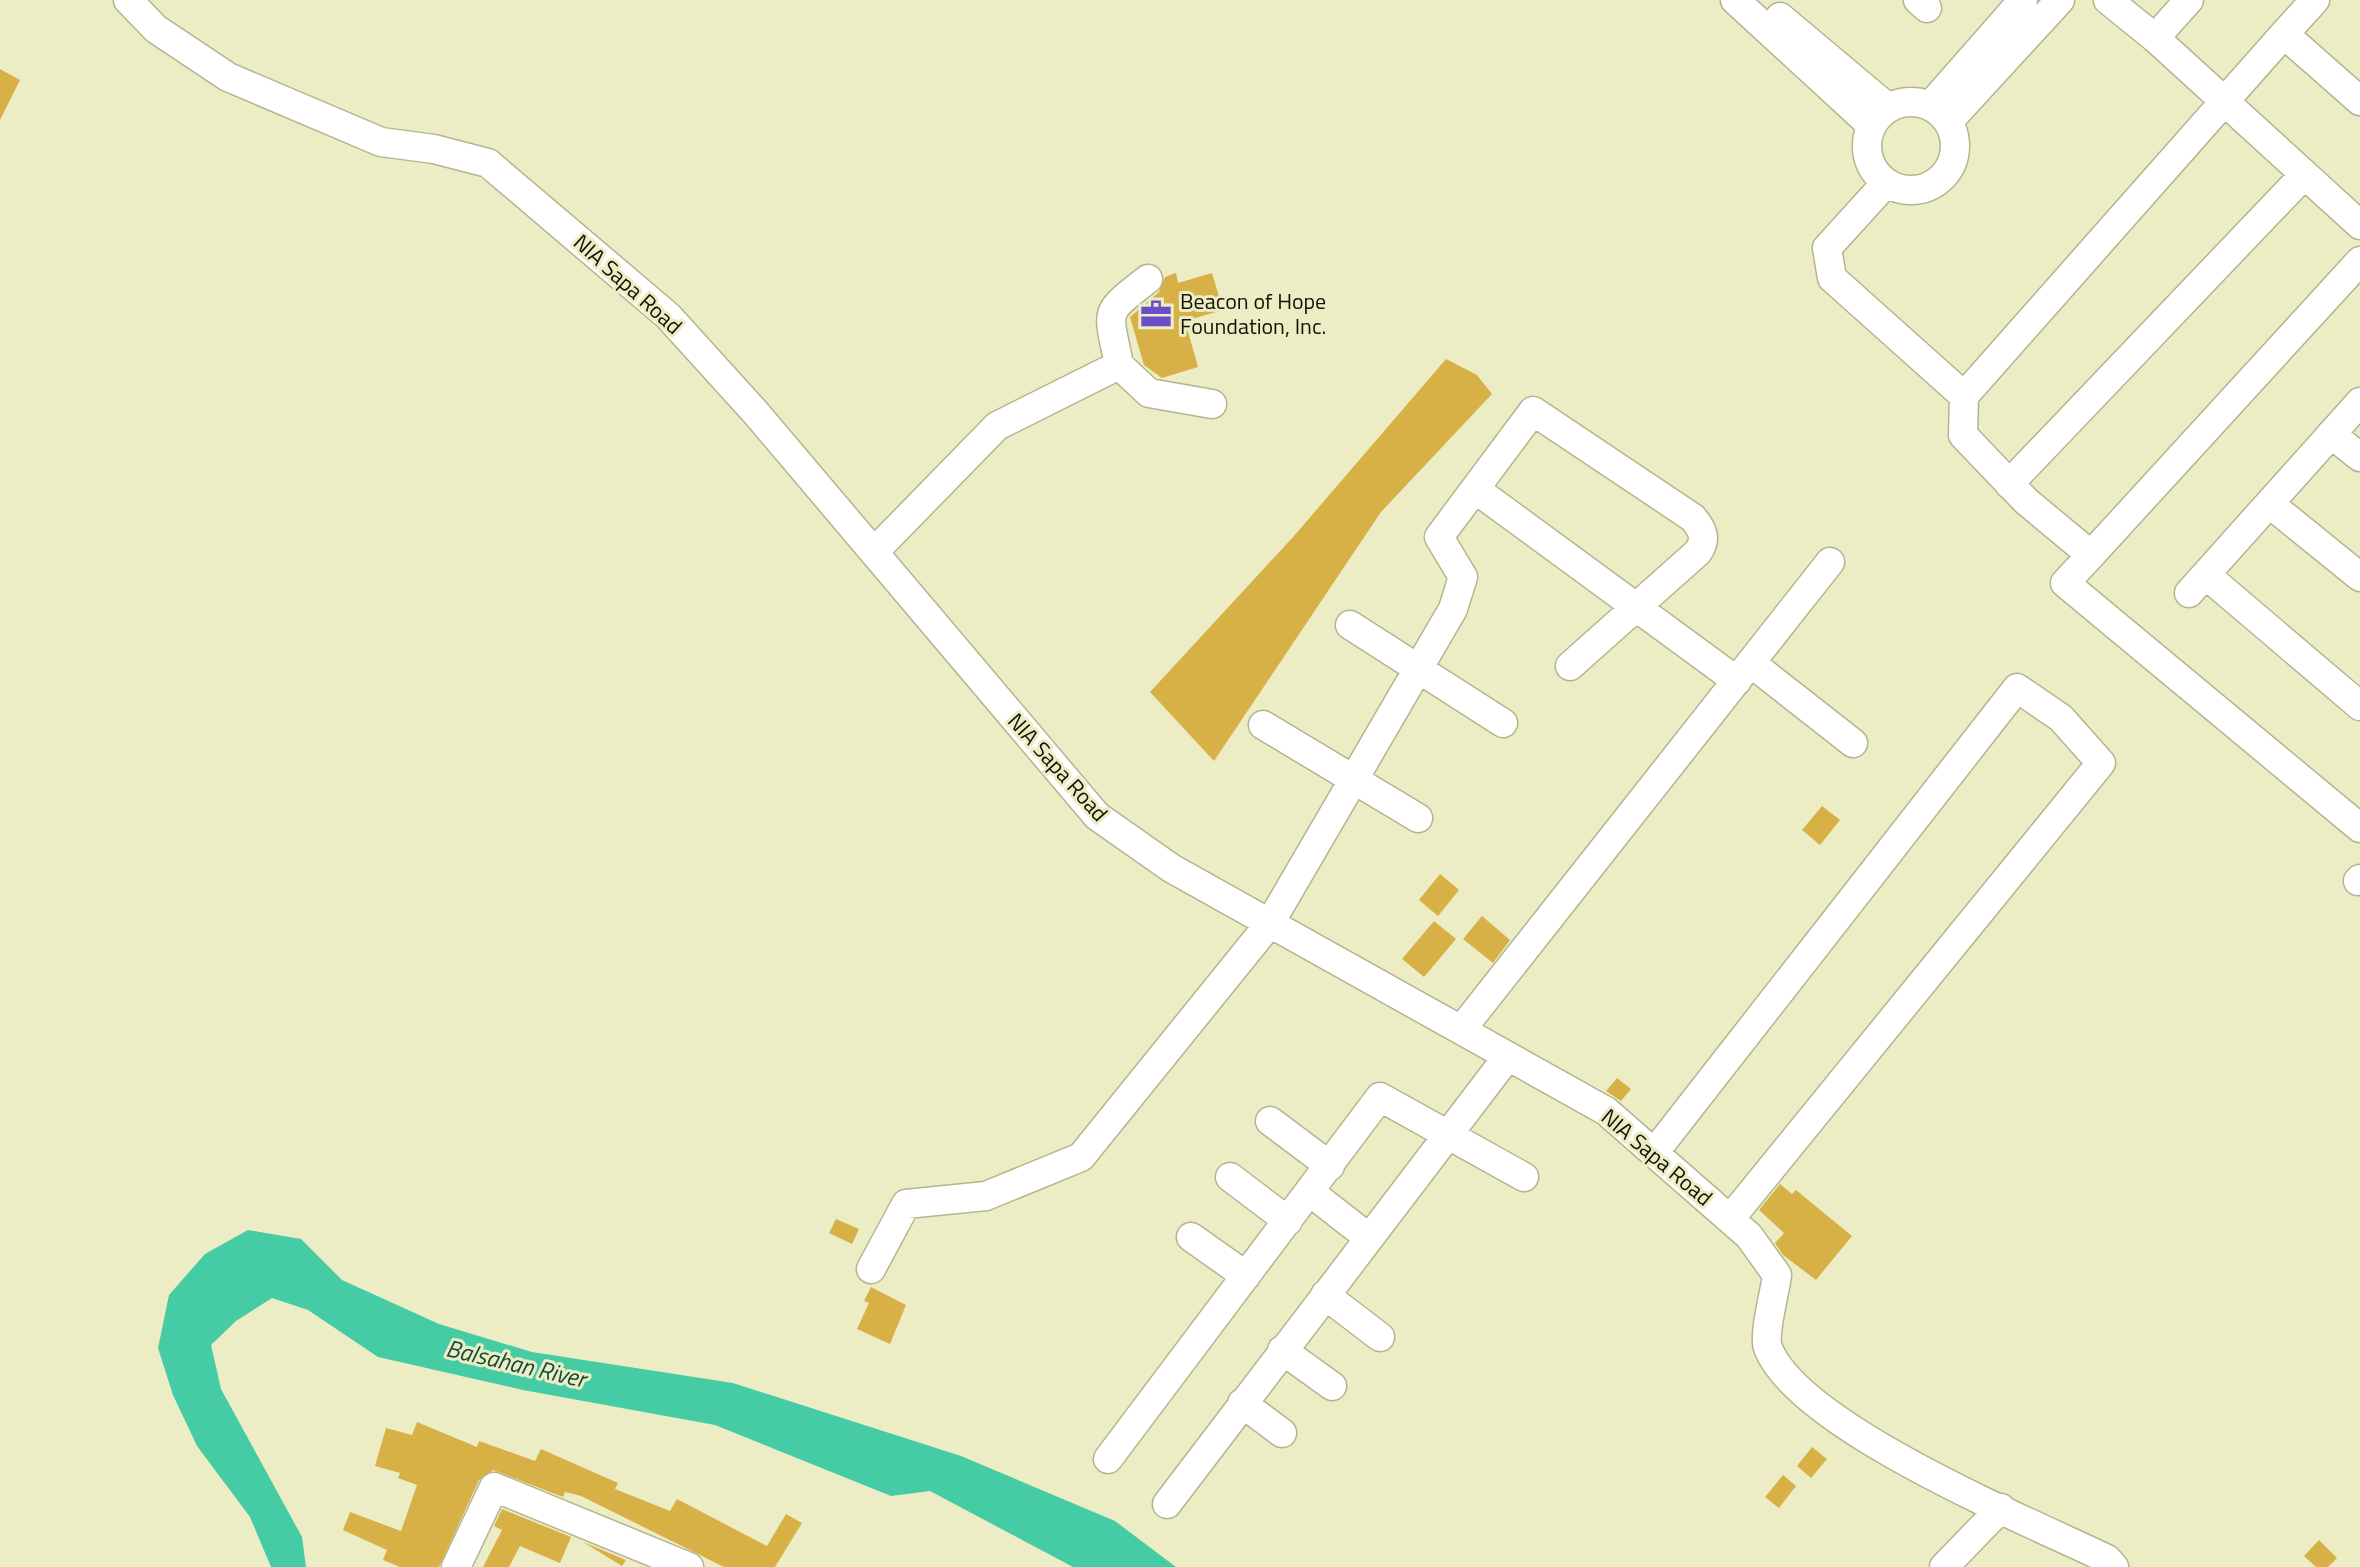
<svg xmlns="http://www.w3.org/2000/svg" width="2360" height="1567" font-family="'Titillium Web',sans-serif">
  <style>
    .water { fill: #46cca4 }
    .building { fill: #d7b146 }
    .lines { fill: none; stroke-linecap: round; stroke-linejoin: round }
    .minor-casing { stroke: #b4b58e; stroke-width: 31 }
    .minor { stroke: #fff; stroke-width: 28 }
    .labels { text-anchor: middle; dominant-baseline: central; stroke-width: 6; stroke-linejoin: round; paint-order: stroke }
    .street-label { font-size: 22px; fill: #131305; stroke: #ecedc5 }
    .poi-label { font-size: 22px; fill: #131305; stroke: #ecedc5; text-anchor: start }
    .water-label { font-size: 24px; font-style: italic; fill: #134b3a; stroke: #ecedc5 }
  </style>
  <rect width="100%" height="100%" fill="#ecedc5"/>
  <path class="water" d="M 248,1230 L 301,1239 L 342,1280 L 439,1324 L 532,1352 L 733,1383 L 961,1456 L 1115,1521 L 1176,1567 L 1073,1567 L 930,1491 L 891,1496 L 715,1425 L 523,1390 L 378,1357 L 308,1310 L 272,1298 L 236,1321 L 211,1345 L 221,1389 L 302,1537 L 306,1567 L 271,1567 L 250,1517 L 197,1446 L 173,1395 L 158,1348 L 169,1295 L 205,1254 Z"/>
  <path class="building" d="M 0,69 L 20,80 L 0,120 Z
    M 1176,273 L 1178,283 L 1212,273 L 1223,310 L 1185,321 L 1198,367 L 1162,378 L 1144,365 L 1130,317 L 1159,292 L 1165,277 Z
    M 1446,359 L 1477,375 L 1492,394 L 1381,512 L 1214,761 L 1150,692 L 1294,536 Z
    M 1822,806 L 1840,820 L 1820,845 L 1802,830 Z
    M 1440,874 L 1459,890 L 1438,916 L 1419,900 Z
    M 1482,916 L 1510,940 L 1493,963 L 1463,939 Z
    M 1434,921 L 1456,939 L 1424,977 L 1402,959 Z
    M 1617,1078 L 1631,1089 L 1621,1101 L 1606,1091 Z
    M 1780,1184 L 1792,1194 L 1796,1190 L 1852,1236 L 1816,1280 L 1783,1255 L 1775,1243 L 1784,1233 L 1759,1210 Z
    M 836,1219 L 859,1229 L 852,1244 L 829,1233 Z
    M 871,1287 L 906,1305 L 890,1344 L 857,1329 L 869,1303 L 864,1301 Z
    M 417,1422 L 477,1447 L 479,1441 L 535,1461 L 541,1449 L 618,1483 L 615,1489 L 670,1511 L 677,1499 L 767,1546 L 786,1514 L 802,1523 L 775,1567 L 724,1567 L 581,1496 L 565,1492 L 563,1497 L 493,1470 L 479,1480 L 439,1567 L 400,1567 L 383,1560 L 387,1550 L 343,1530 L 350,1512 L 401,1531 L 417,1485 L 398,1478 L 400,1473 L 375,1466 L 386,1428 L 412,1435 Z
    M 1812,1447 L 1827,1459 L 1811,1478 L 1797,1466 Z
    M 1783,1475 L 1796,1486 L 1779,1508 L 1765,1497 Z
    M 502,1509 L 571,1537 L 560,1563 L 520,1546 L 509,1567 L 483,1567 L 502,1530 L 494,1526 Z
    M 2319,1540 L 2337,1558 L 2328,1567 L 2316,1567 L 2304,1556 Z
    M 583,1542 L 626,1560 L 622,1566 Z"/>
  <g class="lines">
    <defs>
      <path id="minor" d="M 128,0 L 156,29 L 228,77 L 381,142 L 434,149 L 488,163 L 668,316 L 756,413 L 1097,816 L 1171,868 L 1606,1111 L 1749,1236 L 1777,1275 C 1775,1292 1763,1335 1768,1348 C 1799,1427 2028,1521 2107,1559 L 2114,1567
        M 1735,0 L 1871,125
        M 1918,0 L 1927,8
        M 2108,0 L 2155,38 L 2360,225
        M 2315,0 L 2284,34 L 2360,101
        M 1780,17 L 1886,106
        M 2284,34 L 1964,396 L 1963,435 L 2026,501 L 2091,555 L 2360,261
        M 2155,38 L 2189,0
        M1867 146a44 44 0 1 1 88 0a44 44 0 1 1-88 0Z
        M 1930,106 L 2023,0
        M 1948,122 L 2060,0
        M 1886,183 L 1827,248 L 1832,278 L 1964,396
        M 1119,365 C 1108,308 1102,315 1148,279
        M 2331,434 L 2360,457
        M 2009,484 L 2304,175
        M 1475,489 L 1737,681
        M 2270,504 L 2360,577
        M 874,552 L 997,426 L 1119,365 L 1149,393 L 1212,404
        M 2091,555 L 2065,583 L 2360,828
        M 2206,575 L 2360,706
        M 2189,593 L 2360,402
        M 1350,625 L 1503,723
        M 1751,663 L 1853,743
        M 1263,725 L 1418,818
        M 2358,881 L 2360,879
        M 1461,1030 L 1830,562
        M 1270,1121 L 1330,1166
        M 1654,1153 L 2017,688 L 2061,718 L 2101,763 L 1730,1219
        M 1230,1177 L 1288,1221
        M 1310,1192 L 1369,1238
        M 1191,1237 L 1246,1276
        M 871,1269 L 906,1204 L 986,1196 L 1081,1157 L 1270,923 L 1453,609 L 1463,577 L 1439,537 L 1533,411 L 1693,518 C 1703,530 1707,539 1698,552 L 1570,666
        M 1325,1295 L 1380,1337
        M 1282,1350 L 1332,1386
        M 1242,1403 L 1282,1433
        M 1108,1459 L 1380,1097 L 1524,1177
        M 1167,1504 L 1508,1056
        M 456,1567 L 494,1487 L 689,1567
        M 1944,1567 L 2001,1508"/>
    </defs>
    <use href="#minor" class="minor-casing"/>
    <use href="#minor" class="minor"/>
  </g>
  <defs>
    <symbol id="office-bare" viewBox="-9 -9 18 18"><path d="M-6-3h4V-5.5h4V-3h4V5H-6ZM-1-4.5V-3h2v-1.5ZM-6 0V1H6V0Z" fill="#6a4ec8" stroke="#ecedc5" stroke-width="2.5" paint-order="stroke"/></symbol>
  </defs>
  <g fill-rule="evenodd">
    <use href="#office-bare" x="1134" y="292" width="44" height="44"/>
  </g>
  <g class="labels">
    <g class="street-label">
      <text transform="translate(628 284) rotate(42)">NIA Sapa Road</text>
      <text transform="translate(1058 767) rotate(48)">NIA Sapa Road</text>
      <text transform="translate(1657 1157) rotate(40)">NIA Sapa Road</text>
    </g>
    <g class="poi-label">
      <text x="1180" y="301">Beacon of Hope<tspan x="1180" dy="25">Foundation, Inc.</tspan></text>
    </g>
    <g class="water-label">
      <text transform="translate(516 1363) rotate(13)">Balsahan River</text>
    </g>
  </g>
</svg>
